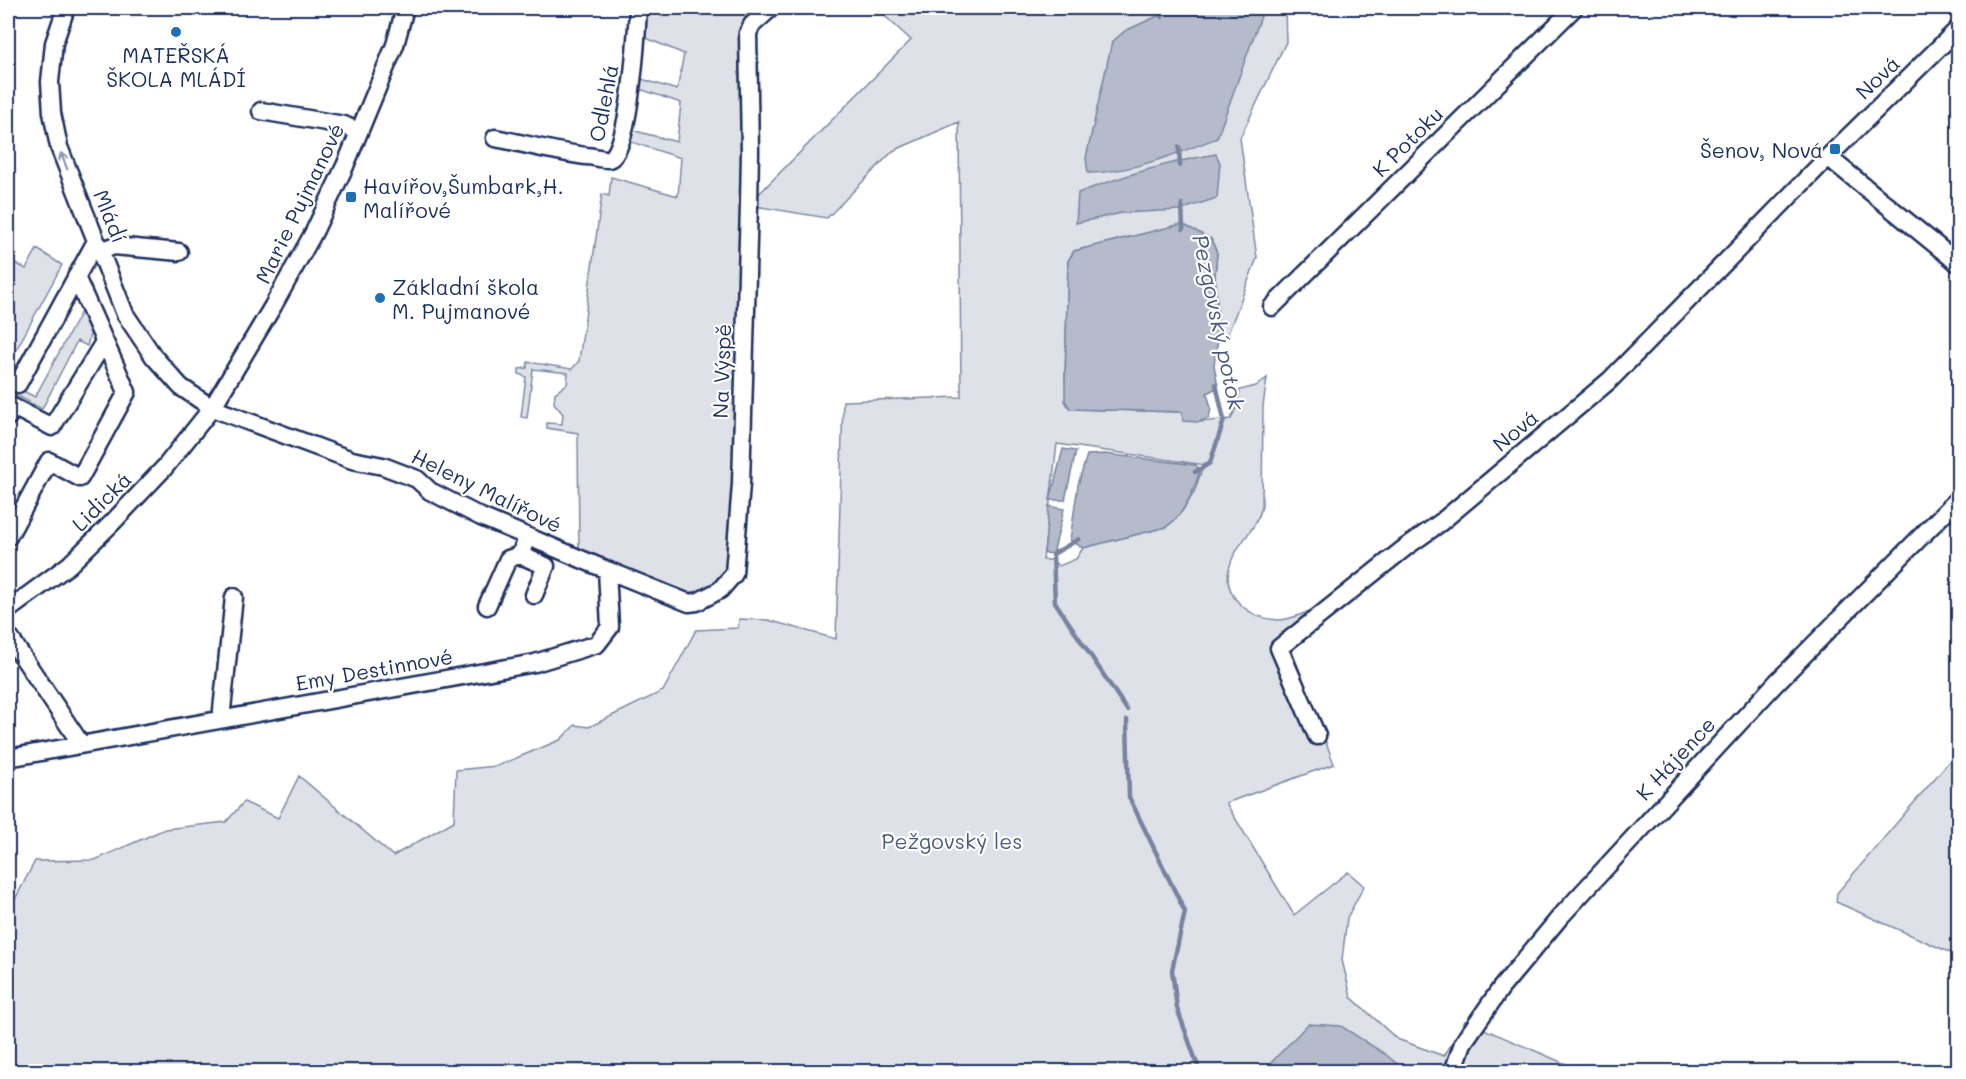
<svg xmlns="http://www.w3.org/2000/svg" width="1966" height="1079" font-family="Mali,sans-serif">
  <style>
    .green { fill: #dee1e7; stroke: #7c88a2; stroke-width: 1.5; fill-rule: evenodd }
    .water { fill: #b5bbca; stroke: #77839f; stroke-width: 1.5 }
    .lines { fill: none; stroke-linecap: round; stroke-linejoin: round }
    .stream { stroke: #77839f; stroke-width: 4.5 }
    .minor-casing { stroke: #1b2f5e; stroke-width: 21 }
    .minor { stroke: #fff; stroke-width: 16 }
    .oneway { stroke: #8d97ae }
    .poi-dot { fill: #1f6fb2; stroke: #fff; stroke-width: 2 }
    .labels { text-anchor: middle; dominant-baseline: central; stroke-width: 4.5; stroke-linejoin: round; paint-order: stroke }
    .poi-label { font-size: 21px; fill: #1b2f5e; stroke: #fff; text-anchor: start }
    .street-label { font-size: 21px; fill: #1b2f5e; stroke: #fff }
    .park-label { font-size: 21px; fill: #4c5c80; stroke: #fff }
    .water-label { font-size: 22px; font-style: italic; fill: #49597e; stroke: #fff }
  </style>
  <rect width="100%" height="100%" fill="#fff"/>
  <filter id="ink" filterUnits="userSpaceOnUse"><feTurbulence type="fractalNoise" baseFrequency=".0167" numOctaves="2"/><feDisplacementMap in="SourceGraphic" scale="12" xChannelSelector="R" yChannelSelector="G"/><feConvolveMatrix kernelMatrix="1 2 1 2 8 2 1 2 1" color-interpolation-filters="sRGB"/></filter>
  <g filter="url(#ink)">
    <path class="green" d="M 646,8 L 743,8 L 748,33 L 749,204 L 911,40 L 876,8 L 1121,8 L 1133,15 L 1148,8 L 1285,8 L 1286,42 L 1240,138 L 1257,258 L 1227,336 L 1219,333 L 1215,275 L 1217,253 L 1211,239 L 1182,224 L 1074,251 L 1068,261 L 1065,380 L 1070,409 L 1182,412 L 1199,422 L 1231,419 L 1237,406 L 1240,390 L 1256,386 L 1267,378 L 1263,406 L 1262,506 C 1257,530 1239,540 1231,562 C 1219,595 1248,619 1279,620 C 1290,620 1304,613 1315,609 L 1291,648 L 1334,764 L 1226,803 L 1294,915 L 1348,872 L 1364,886 L 1347,918 L 1342,960 L 1351,997 L 1397,1039 L 1444,1056 L 1465,1021 L 1580,1070 L 1593,1071 L 8,1072 L 8,906 L 12,905 L 35,861 L 95,860 L 165,829 L 226,822 L 244,802 L 278,818 L 299,776 L 393,856 L 454,821 L 456,770 L 497,766 L 560,740 L 575,725 L 589,727 L 663,691 L 696,630 L 738,628 L 739,619 L 768,620 L 836,639 L 843,401 L 961,397 L 959,122 L 893,151 L 827,218 L 749,205 L 736,545 L 720,590 L 678,593 L 579,549 L 578,433 L 547,428 L 547,423 L 562,424 L 563,414 L 554,403 L 555,393 L 567,384 L 568,373 L 533,369 L 527,418 L 521,417 L 526,377 L 519,374 L 519,369 L 527,368 L 528,362 L 572,369 L 579,361 L 602,194 L 609,196 L 611,177 L 678,196 L 681,158 L 622,139 L 624,128 L 677,142 L 681,103 L 631,86 L 632,76 L 677,90 L 684,54 L 646,38 ZM 1057,444 L 1206,465 C 1198,473 1199,482 1194,492 C 1188,504 1177,520 1166,527 L 1083,548 L 1076,559 L 1059,566 L 1052,560 L 1043,560 Z
      M 37,249 L 62,265 L 8,365 L 8,259 L 26,269 Z
      M 82,310 L 91,331 L 87,346 L 77,341 L 42,409 L 8,391 L 8,383 L 35,397 Z
      M 1958,751 L 1958,956 L 1836,902 L 1837,893 Z"/>
    <path class="water" d="M 1168,8 L 1264,8 L 1217,138 C 1179,153 1130,173 1088,173 L 1086,158 L 1112,42 L 1125,31 L 1162,14 Z
      M 1216,154 L 1220,163 L 1217,198 L 1180,210 L 1122,213 L 1076,223 L 1078,193 C 1122,176 1169,162 1216,154 Z
      M 1182,224 L 1211,239 L 1217,253 L 1215,275 L 1219,333 L 1214,365 L 1218,387 L 1207,393 L 1211,408 L 1209,418 L 1199,422 L 1183,421 L 1182,412 L 1070,409 L 1065,401 L 1065,380 L 1068,261 L 1074,251 Z
      M 1063,449 L 1076,451 L 1065,500 L 1050,500 Z
      M 1105,454 L 1196,465 L 1200,470 C 1194,491 1184,515 1166,527 L 1083,548 L 1070,540 L 1078,485 L 1087,455 Z
      M 1049,506 L 1064,509 L 1053,554 L 1044,553 Z
      M 1308,1024 L 1341,1026 L 1385,1054 L 1406,1071 L 1263,1071 Z"/>
    <g class="lines">
      <path class="stream" d="M 1159,8 L 1162,17
        M 1179,147 L 1180,166
        M 1182,204 L 1183,229
        M 1195,472 L 1210,463 L 1224,420 L 1216,384
        M 1079,539 L 1053,554 L 1055,602 L 1127,710
        M 1127,720 L 1129,797 L 1185,912 L 1172,970 L 1177,1008 L 1200,1072"/>
      <defs>
        <path id="minor" d="M 1958,29 L 1828,157 L 1958,263
          M 261,111 L 344,125 L 359,132
          M 495,138 C 526,144 556,152 586,156 C 593,156 603,160 609,159 C 630,155 637,29 638,8
          M 100,251 L 114,246 L 179,252
          M 1272,307 L 1574,8
          M 18,384 L 96,241
          M 8,417 L 13,407 L 52,427 L 104,342
          M 8,537 L 49,461 L 80,478 L 127,392 L 76,277
          M 520,555 L 546,566 L 534,595
          M 607,570 L 689,603 L 697,602 L 720,590 L 734,574 L 741,484 L 749,205 L 750,152 L 748,33 L 752,25 L 771,8
          M 487,606 L 508,559 L 520,555 L 527,537
          M 8,610 L 69,565 L 112,523 L 165,467 L 212,408 L 273,306 L 314,232 L 345,166 L 395,45 L 405,8
          M 8,635 L 81,744
          M 221,719 L 234,597
          M 1317,736 L 1279,648 L 1406,547 L 1440,523 L 1610,380 L 1828,157
          M 8,758 L 535,663 L 597,644 L 610,627 L 607,570 L 481,517 L 430,491 L 417,479 L 383,466 L 352,460 L 212,408 L 181,387 L 154,357 L 125,314 L 59,147 L 52,113 L 50,82 L 54,43 L 66,8
          M 1453,1072 L 1463,1043 L 1501,988 L 1561,916 L 1777,682 L 1958,499"/>
      </defs>
      <use href="#minor" class="minor-casing"/>
      <use href="#minor" class="minor"/>
    </g>
    <defs><path id="oneway-shaft" d="M-6 0H5M1.5-3L5.5 0L1.5 3" fill="none" stroke-width="1.6" stroke-linecap="round" stroke-linejoin="round" transform="scale(1.5)"/></defs>
    <use class="oneway" href="#oneway-shaft" transform="translate(64 161) rotate(-112)"/>
  </g>
  <g class="poi-dot">
    <circle cx="176" cy="32" r="6"/>
    <rect x="1829" y="143" width="12" height="12" rx="3"/>
    <rect x="345" y="191" width="12" height="12" rx="3"/>
    <circle cx="380" cy="298" r="6"/>
  </g>
  <g class="labels">
    <g class="poi-label">
      <text x="176" y="54" text-anchor="middle">MATEŘSKÁ<tspan x="176" dy="24">ŠKOLA MLÁDÍ</tspan></text>
      <text x="1823" y="149" text-anchor="end">Šenov, Nová</text>
      <text x="363" y="185">Havířov,Šumbark,H.<tspan x="363" dy="24">Malířové</tspan></text>
      <text x="392" y="286">Základní škola<tspan x="392" dy="24">M. Pujmanové</tspan></text>
    </g>
    <g class="street-label">
      <text transform="translate(1877 77) rotate(-44)">Nová</text>
      <text transform="translate(603 103) rotate(-79)">Odlehlá</text>
      <text transform="translate(1407 141) rotate(-45)">K Potoku</text>
      <text transform="translate(299 203) rotate(-64)">Marie Pujmanové</text>
      <text transform="translate(111 216) rotate(68)">Mládí</text>
      <text transform="translate(721 371) rotate(-88)">Na Výspě</text>
      <text transform="translate(1515 430) rotate(-40)">Nová</text>
      <text transform="translate(487 490) rotate(26)">Heleny Malířové</text>
      <text transform="translate(101 501) rotate(-45)">Lidická</text>
      <text transform="translate(374 669) rotate(-10)">Emy Destinnové</text>
      <text transform="translate(1675 758) rotate(-47)">K Hájence</text>
    </g>
    <g class="park-label">
      <text x="952" y="840">Pežgovský les</text>
    </g>
    <g class="water-label">
      <text transform="translate(1219 322) rotate(78)">Pezgovský potok</text>
    </g>
  </g>
  <rect width="1966" height="1079" fill="none" stroke="#fff" stroke-width="30"/>
  <rect x="15" y="15" width="1936" height="1049" fill="none" stroke="#1b2f5e" stroke-width="2" filter="url(#ink)"/>
</svg>
